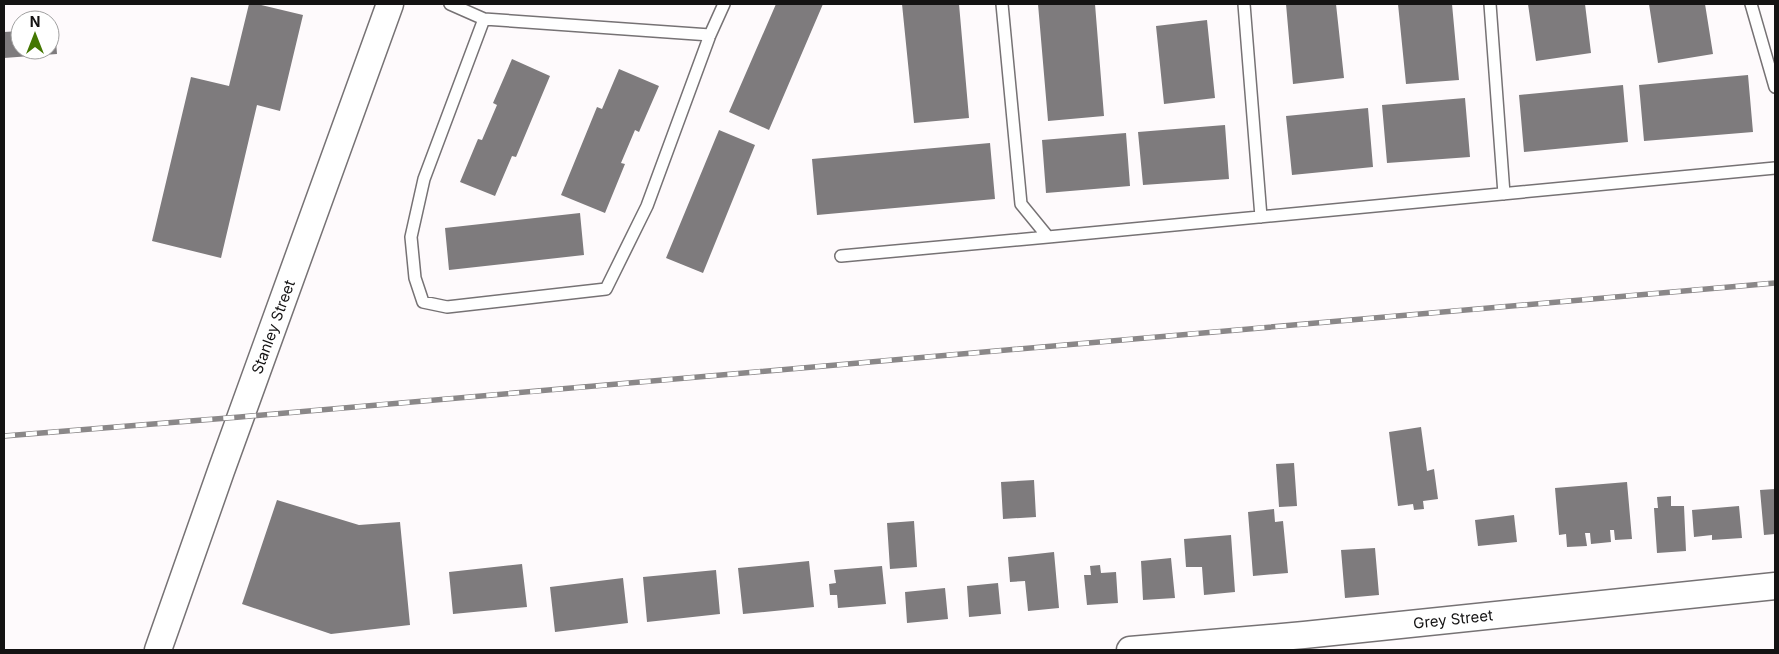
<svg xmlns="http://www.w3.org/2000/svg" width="1779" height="654" font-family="Inter,sans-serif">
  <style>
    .building { fill: #7e7b7d }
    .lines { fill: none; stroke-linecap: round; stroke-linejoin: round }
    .service-casing { stroke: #767274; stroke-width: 14 }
    .tertiary-casing { stroke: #767274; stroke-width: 29 }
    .service { stroke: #fff; stroke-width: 11 }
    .tertiary { stroke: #fff; stroke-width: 26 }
    .rail-casing { stroke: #8a8788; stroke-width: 5.5 }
    .rail { stroke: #fff; stroke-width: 4; stroke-dasharray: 11; stroke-linecap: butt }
    .labels { text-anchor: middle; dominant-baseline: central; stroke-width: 4; stroke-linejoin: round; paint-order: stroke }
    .street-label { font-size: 15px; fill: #141313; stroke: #fff }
  </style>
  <rect width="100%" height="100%" fill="#fefafc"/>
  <path class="building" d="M 249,4 L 257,4 L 303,15 L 280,111 L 257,105 L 221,258 L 152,241 L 191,77 L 229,86 Z
    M 776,4 L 823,4 L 769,130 L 729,112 Z
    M 902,4 L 959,4 L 969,118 L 914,123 Z
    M 1038,4 L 1095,4 L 1104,116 L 1048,121 Z
    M 1286,4 L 1336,4 L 1344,78 L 1293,84 Z
    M 1398,4 L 1452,4 L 1459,80 L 1406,84 Z
    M 1528,4 L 1585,4 L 1591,53 L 1536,61 Z
    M 1649,4 L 1705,4 L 1713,54 L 1658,63 Z
    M 1207,20 L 1215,98 L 1164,104 L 1156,26 Z
    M 55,28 L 57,54 L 4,58 L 4,32 L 20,31 L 20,50 L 50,50 L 50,29 Z
    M 512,59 L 550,76 L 516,157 L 512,156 L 495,196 L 460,182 L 478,139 L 482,140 L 497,105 L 493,103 Z
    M 619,69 L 659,86 L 639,132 L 635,130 L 621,163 L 625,164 L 605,213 L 561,195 L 597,107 L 602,109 Z
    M 1748,75 L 1753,132 L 1644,141 L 1639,85 Z
    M 1623,85 L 1628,142 L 1524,152 L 1519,95 Z
    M 1465,98 L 1470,157 L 1387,163 L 1382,105 Z
    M 1368,108 L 1373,167 L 1292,175 L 1286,116 Z
    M 1225,125 L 1229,179 L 1143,185 L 1138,132 Z
    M 719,130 L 755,145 L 703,273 L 666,258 Z
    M 1126,133 L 1130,186 L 1046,193 L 1042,140 Z
    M 990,143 L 995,199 L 817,215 L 812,159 Z
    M 580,213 L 584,255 L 449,270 L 445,228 Z
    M 1421,427 L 1427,471 L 1434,469 L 1438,499 L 1423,501 L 1424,509 L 1414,510 L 1413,504 L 1398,506 L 1389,432 Z
    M 1294,463 L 1297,506 L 1279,507 L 1276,464 Z
    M 1034,480 L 1036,517 L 1003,519 L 1001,482 Z
    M 1627,482 L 1632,539 L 1615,540 L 1614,530 L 1610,530 L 1611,542 L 1591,544 L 1590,533 L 1585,533 L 1587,546 L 1567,547 L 1566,534 L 1559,535 L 1555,488 Z
    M 1775,489 L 1775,534 L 1764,535 L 1760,490 Z
    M 1671,496 L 1671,506 L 1684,506 L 1686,551 L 1657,553 L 1654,508 L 1658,508 L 1657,497 Z
    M 277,500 L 359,525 L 400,522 L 410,625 L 331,634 L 242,604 Z
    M 1739,506 L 1742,538 L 1712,540 L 1712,535 L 1694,537 L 1692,510 Z
    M 1274,509 L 1275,522 L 1283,521 L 1288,573 L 1253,576 L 1248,512 Z
    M 1514,515 L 1517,542 L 1478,546 L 1475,520 Z
    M 914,521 L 917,567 L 890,569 L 887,523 Z
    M 1231,535 L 1235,592 L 1204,595 L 1202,567 L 1186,567 L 1184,539 Z
    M 1375,548 L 1379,595 L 1345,598 L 1341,550 Z
    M 1054,552 L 1059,608 L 1028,611 L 1025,581 L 1010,582 L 1008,557 Z
    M 1171,558 L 1175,598 L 1143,600 L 1141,561 Z
    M 809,561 L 814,607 L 743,614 L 738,568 Z
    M 522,564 L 527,607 L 453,614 L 449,572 Z
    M 1100,565 L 1101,573 L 1116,572 L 1118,603 L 1087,605 L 1084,575 L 1091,575 L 1090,566 Z
    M 882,566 L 886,604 L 838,608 L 837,595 L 830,595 L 829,584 L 836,583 L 834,570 Z
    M 716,570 L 720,614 L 647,622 L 643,577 Z
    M 623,578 L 628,623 L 555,632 L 550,587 Z
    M 998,583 L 1001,614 L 969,617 L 967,586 Z
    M 945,588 L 948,619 L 907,623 L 905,592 Z"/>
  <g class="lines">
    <defs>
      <path id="service" d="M 450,4 L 484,19 L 710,35
        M 1002,4 L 1021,204 L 1048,237 L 1775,168
        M 1244,4 L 1261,217
        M 1490,4 L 1504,194
        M 1751,4 L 1775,87
        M 484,19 L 424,179 L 411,237 L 415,278 L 423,302 L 447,307 L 606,289 L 647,206 L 710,35 L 724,4
        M 841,256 L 1048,237"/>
      <path id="tertiary" d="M 158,650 L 221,471 L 390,4
        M 1130,650 L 1304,635 L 1775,586"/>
    </defs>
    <use href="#service" class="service-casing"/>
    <use href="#tertiary" class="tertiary-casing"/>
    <use href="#service" class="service"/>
    <use href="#tertiary" class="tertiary"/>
    <defs>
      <path id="rail" d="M 4,436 L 240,417 L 1775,283"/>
    </defs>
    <use href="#rail" class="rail-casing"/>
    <use href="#rail" class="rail"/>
  </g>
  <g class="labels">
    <g class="street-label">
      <text transform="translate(273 327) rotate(-70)">Stanley Street</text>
      <text transform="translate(1453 619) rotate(-6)">Grey Street</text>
    </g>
  </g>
  <rect width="1779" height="654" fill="none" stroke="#141313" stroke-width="10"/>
  <g transform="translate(35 35)"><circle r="24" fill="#ffffff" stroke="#a1a1a1"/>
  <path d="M0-4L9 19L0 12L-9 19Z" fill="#447702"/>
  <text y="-8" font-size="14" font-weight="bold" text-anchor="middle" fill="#141313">N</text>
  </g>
</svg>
